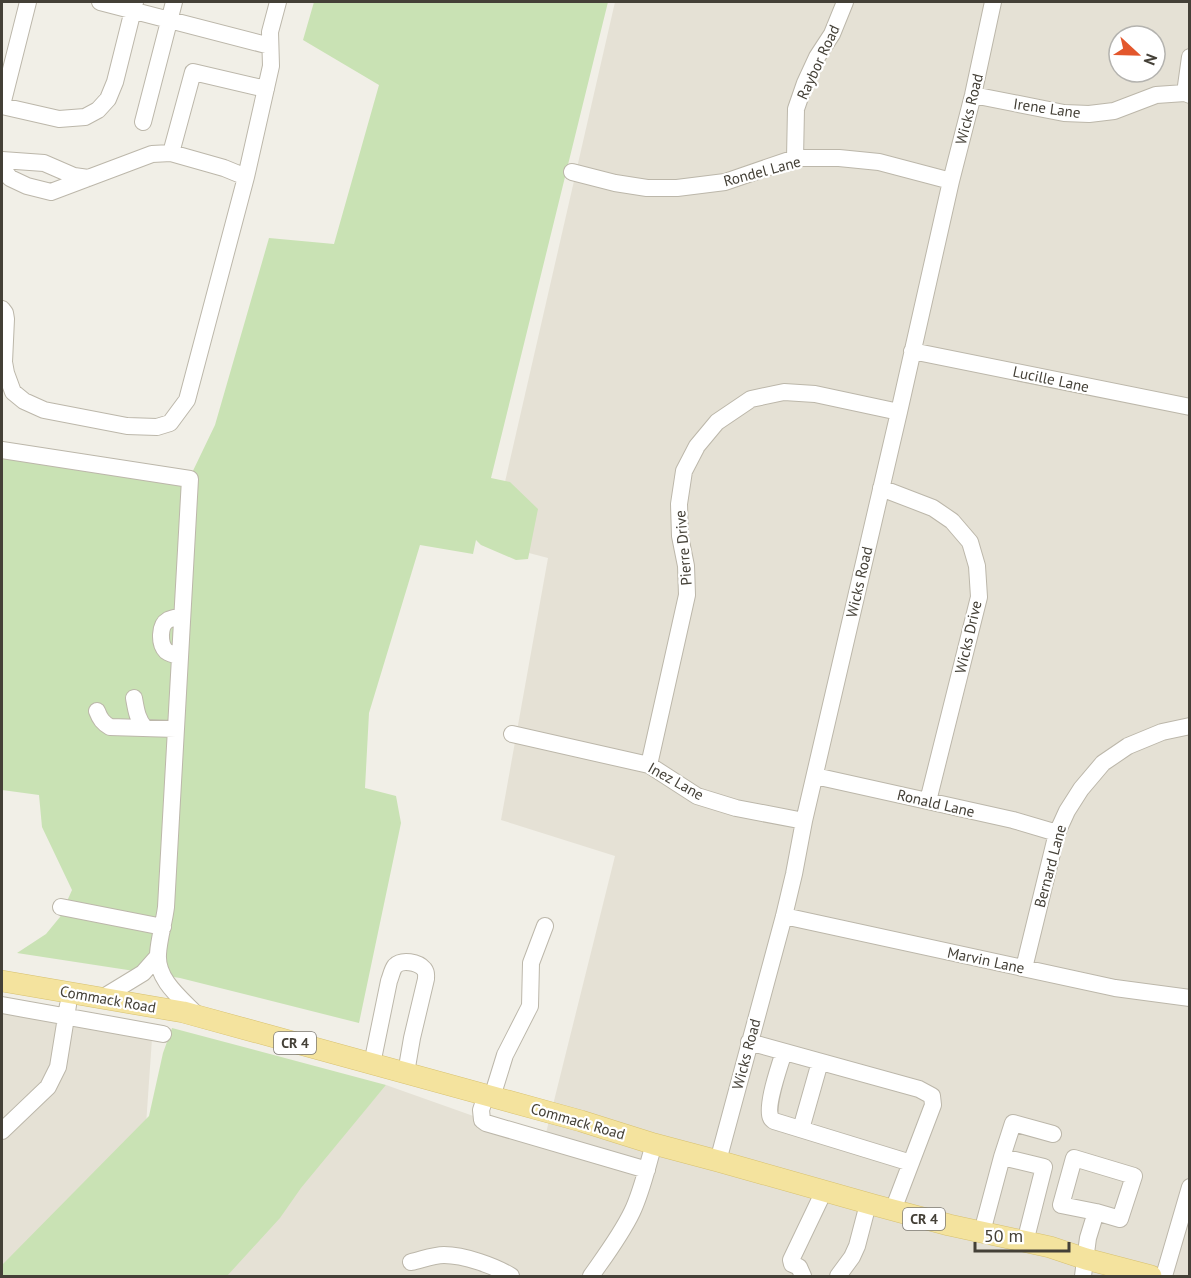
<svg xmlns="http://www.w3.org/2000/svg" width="1191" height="1278" font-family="'PT Sans',sans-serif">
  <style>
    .residential { fill: #e5e1d5; fill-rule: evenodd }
    .green { fill: #c9e2b4 }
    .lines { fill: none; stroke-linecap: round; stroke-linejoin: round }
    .minor-casing { stroke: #bcb7aa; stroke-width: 18 }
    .major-casing { stroke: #d7c170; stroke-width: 22 }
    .minor { stroke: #fff; stroke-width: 16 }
    .major { stroke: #f4e39e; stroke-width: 21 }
    .labels { text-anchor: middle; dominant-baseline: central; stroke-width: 4.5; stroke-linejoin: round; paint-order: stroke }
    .shield { fill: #fff; stroke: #7c7973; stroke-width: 1.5 }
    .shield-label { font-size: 14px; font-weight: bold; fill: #444037 }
    .street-label { font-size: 15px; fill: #444037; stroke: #fff }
  </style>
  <rect width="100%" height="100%" fill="#f1efe7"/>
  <path class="residential" d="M 615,2 L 1189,2 L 1189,1276 L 223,1276 L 386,1085 L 544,1141 L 615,856 L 501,820 L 548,558 L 491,543 ZM 1119,36 L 1155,36 L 1155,72 L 1119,72 Z
    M 2,997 L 153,1024 L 146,1125 L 2,1269 Z"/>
  <path class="green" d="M 314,2 L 608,2 L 491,478 L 510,482 L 538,509 L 528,559 L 516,560 L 481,545 L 476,540 L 473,554 L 420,545 L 369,713 L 365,788 L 396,796 L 401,823 L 359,1023 L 180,978 L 17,953 L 46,934 L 60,917 L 72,890 L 42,827 L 39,795 L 2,790 L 2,442 L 5,447 L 190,477 L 215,425 L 269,238 L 334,244 L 379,85 L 303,40 Z
    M 172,1028 L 386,1085 L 301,1188 L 280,1218 L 227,1276 L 2,1276 L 2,1265 L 149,1116 L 163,1053 Z"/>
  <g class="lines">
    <defs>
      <path id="minor" d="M 100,2 L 270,46
        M 1185,93 L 1190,57
        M 973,95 L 1064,113 L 1089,114 L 1114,111 L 1156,95 L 1185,93 L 1190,95
        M 2,105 L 28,2
        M 2,106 L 59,119 L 85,117 L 98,110 L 108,99 L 115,82 L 135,2
        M 143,122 L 174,2
        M 171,153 L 193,72 L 266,89
        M 795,158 L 796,109 L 805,83 L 817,57 L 832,34 L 845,2
        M 2,160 L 44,163 L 74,176 L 88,178
        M 2,168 L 10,178 L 27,186 L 51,192 L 152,154 L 171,153 L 224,168 L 246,177 L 187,400 L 170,423 L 157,427 L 127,426 L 44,410 L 24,401 L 13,392 L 6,373 L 4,362 L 6,319 L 5,313 L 2,309
        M 572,172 L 615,183 L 647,188 L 677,188 L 725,182 L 795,158 L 839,158 L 879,162 L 951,181
        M 246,177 L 271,66 L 270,32 L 278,2
        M 912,351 L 1190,407
        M 2,450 L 190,479 L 166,907 C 164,923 159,938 158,954 C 156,980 182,999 198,1016
        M 881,488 L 933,508 L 952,521 L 970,542 L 977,566 L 979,597 L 928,801
        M 180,656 C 175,655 170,654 166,651 C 159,644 159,625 168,620 C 172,618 178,617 182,616
        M 134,698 C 136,709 137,719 145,728
        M 97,711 C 100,719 103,723 110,727 L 176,729
        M 512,734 L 649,765 L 697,796 L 736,808 L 804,821
        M 649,765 L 687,595 L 686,566 L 680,536 L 679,504 L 684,471 L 697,446 L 717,422 L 751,399 L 784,392 L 815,394 L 899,412
        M 815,776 L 1013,820 L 1057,833
        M 61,907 L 163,927
        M 784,916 L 1115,988 L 1190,998
        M 1024,968 L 1057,833 L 1067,811 L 1081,789 L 1103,763 L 1128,746 L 1162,732 L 1190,726
        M 102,998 L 143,973 L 158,956
        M 2,1005 L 163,1034
        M 749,1042 L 919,1089 L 932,1096 L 933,1105 L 893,1210
        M 784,1052 C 780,1064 765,1108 771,1118 C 771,1119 773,1120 774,1121 L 911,1163
        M 372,1064 L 389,981 C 391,976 392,970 395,966 C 402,959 418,962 424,969 C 427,973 426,974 426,979 L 412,1038 L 406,1073
        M 486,1095 L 481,1110 L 482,1120 L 486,1123 L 647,1170
        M 492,1097 L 505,1055 L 530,1006 L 531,963 L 545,926
        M 801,1129 L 820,1062
        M 2,1131 L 48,1087 L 58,1067 L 68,1005
        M 1002,1157 L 1013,1123 L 1053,1134
        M 718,1161 L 784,916 L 794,874 L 804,821 L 899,412 L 951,181 L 973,95 L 993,2
        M 982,1232 L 1002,1157 L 1044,1167 L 1025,1242
        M 411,1262 C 421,1260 433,1255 444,1255 C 464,1255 495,1266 511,1276
        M 591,1276 C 605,1256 621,1235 632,1212 C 642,1191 647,1167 654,1144
        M 803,1276 L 799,1267 L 792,1264 L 791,1260 L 824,1191
        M 838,1276 L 852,1257 L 857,1246 L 868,1204
        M 1083,1276 L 1088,1238 L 1096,1212 L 1120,1219 L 1134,1176 L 1074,1158 L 1061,1205 L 1096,1212
        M 1164,1276 L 1190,1187"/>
      <path id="major" d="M 2,981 L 183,1012 L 581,1121 L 654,1144 L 718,1161 L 874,1205 L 949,1225 L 1050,1247 L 1086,1259 L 1151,1276"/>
    </defs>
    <use href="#minor" class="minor-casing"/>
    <use href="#major" class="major-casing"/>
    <use href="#minor" class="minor"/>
    <use href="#major" class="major"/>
  </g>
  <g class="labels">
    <g class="shield">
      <rect x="274" y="1032" width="42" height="22" rx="4.5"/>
      <rect x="903" y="1208" width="42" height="22" rx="4.5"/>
    </g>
    <g class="shield-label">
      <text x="295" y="1043">CR 4</text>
      <text x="924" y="1219">CR 4</text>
    </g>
    <g class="street-label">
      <text transform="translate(818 62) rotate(-65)">Raybor Road</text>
      <text transform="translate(1047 108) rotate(8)">Irene Lane</text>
      <text transform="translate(969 109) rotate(-76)">Wicks Road</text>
      <text transform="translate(762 171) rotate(-15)">Rondel Lane</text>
      <text transform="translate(1051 379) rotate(12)">Lucille Lane</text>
      <text transform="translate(683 548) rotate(-95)">Pierre Drive</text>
      <text transform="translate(859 582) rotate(-77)">Wicks Road</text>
      <text transform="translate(968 637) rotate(-77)">Wicks Drive</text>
      <text transform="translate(676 781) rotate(29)">Inez Lane</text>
      <text transform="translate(936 803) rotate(13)">Ronald Lane</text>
      <text transform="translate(1050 866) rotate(-75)">Bernard Lane</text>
      <text transform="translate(986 960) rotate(12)">Marvin Lane</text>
      <text transform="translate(108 999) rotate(10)">Commack Road</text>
      <text transform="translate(746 1054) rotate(-75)">Wicks Road</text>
      <text transform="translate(578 1121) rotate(16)">Commack Road</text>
    </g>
  </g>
  <rect width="1191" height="1278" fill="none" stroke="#444037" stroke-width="6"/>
  <g transform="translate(1137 54) rotate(112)"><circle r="28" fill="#ffffff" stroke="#b4b3af" stroke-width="1.5"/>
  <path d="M0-4.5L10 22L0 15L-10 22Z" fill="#e3572c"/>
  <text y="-9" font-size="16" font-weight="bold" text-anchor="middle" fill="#444037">N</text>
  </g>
  <path d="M975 1242v9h94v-9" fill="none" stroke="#444037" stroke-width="3"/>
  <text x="984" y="1242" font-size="18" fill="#444037" stroke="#ffffff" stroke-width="4.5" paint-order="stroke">50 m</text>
</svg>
